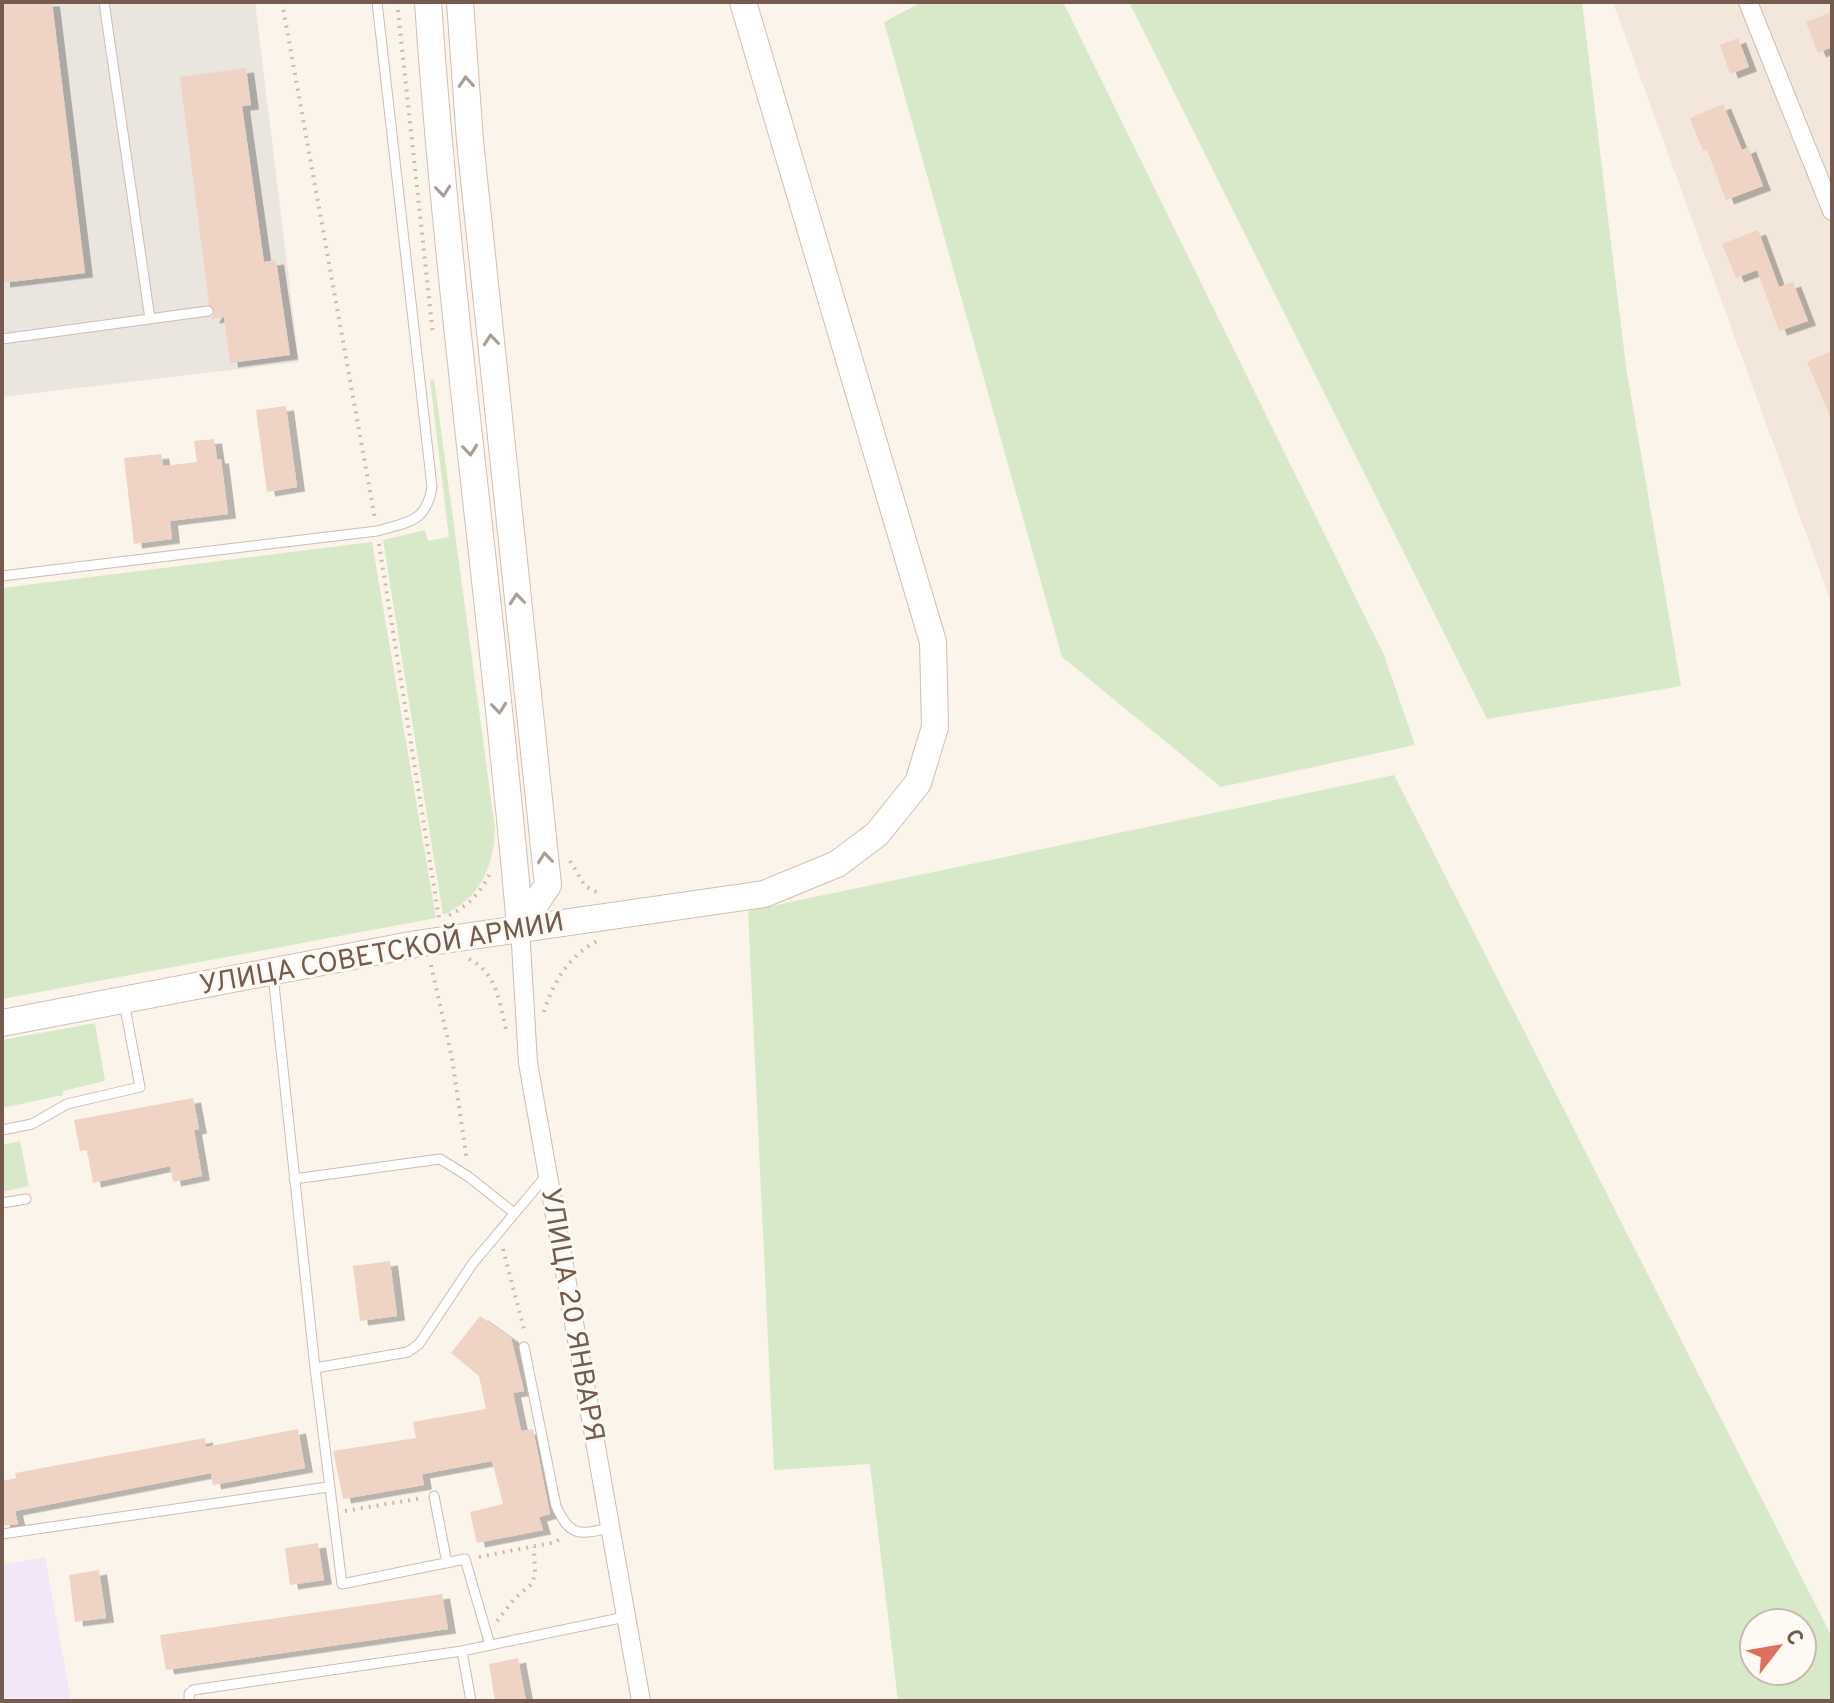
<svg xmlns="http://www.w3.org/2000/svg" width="1834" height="1703" font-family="Overpass,sans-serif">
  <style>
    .residential { fill: #f3e6da }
    .industrial { fill: #ebe5e0 }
    .education { fill: #f1e7f8 }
    .green { fill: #d8e9ca; fill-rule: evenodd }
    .building { fill: #efd3c5; filter: url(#shadow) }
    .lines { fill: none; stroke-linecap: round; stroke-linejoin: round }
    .lane-casing { stroke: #cdbcb1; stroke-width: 11 }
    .street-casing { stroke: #cdbcb1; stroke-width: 20 }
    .secondary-casing { stroke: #d2beb1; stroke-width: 28 }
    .path { stroke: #d4b7a7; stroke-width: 4; stroke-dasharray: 2 6; stroke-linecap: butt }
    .lane { stroke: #fff; stroke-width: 9 }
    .street { stroke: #fff; stroke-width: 18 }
    .secondary { stroke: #fff; stroke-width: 26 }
    .oneway { stroke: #ac9d95 }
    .labels { text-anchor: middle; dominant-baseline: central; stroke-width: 6; stroke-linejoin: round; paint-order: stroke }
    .street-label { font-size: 28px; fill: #755b4f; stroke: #fef9f2 }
  </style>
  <defs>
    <filter id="shadow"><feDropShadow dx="8" dy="4.5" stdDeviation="0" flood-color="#0004"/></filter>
  </defs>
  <rect width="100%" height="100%" fill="#fbf4eb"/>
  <path class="residential" d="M 1613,2 L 1832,2 L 1832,605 Z"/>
  <path class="industrial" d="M 2,2 L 255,2 L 299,362 L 2,397 Z"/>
  <path class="education" d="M 45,1557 L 71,1701 L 2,1701 L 2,1565 Z"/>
  <path class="green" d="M 922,2 L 1063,2 L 1384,655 L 1415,745 L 1221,787 L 1062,657 L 884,22 Z
    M 1129,2 L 1582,2 L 1626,367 L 1681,686 L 1487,719 Z
    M 434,379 L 495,828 C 494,866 480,899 443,915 L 383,540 L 425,530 L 428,541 L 449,537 L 430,380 Z
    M 372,542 L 436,918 L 2,999 L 2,588 Z
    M 1394,775 L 1832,1637 L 1832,1701 L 898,1701 L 870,1464 L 774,1470 L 748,911 ZM 1802,1623 L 1802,1671 L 1754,1671 L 1754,1623 Z
    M 95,1023 L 105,1081 L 63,1091 L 63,1095 L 2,1108 L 2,1040 Z
    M 20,1141 L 29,1186 L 2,1192 L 2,1145 Z"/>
  <path class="building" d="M 2,2 L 52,2 L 85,273 L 2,283 Z
    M 1832,12 L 1832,47 L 1818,53 L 1806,22 Z
    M 1738,38 L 1749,67 L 1730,74 L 1720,45 Z
    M 246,68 L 251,105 L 242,106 L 264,262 L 276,260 L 290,355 L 230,363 L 224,317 L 211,319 L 215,311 L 209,304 L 180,77 Z
    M 1723,104 L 1742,150 L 1748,147 L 1763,186 L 1726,200 L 1707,150 L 1703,151 L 1690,118 Z
    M 1758,230 L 1779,287 L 1793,282 L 1808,321 L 1779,331 L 1757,270 L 1736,278 L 1722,244 Z
    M 1832,351 L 1832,420 L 1807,362 Z
    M 286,406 L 297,487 L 267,492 L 256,410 Z
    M 214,439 L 217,459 L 221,459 L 228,514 L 170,521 L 172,539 L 134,544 L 124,458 L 161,454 L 163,466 L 197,462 L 194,441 Z
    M 193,1098 L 199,1129 L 194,1130 L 202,1176 L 173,1182 L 170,1166 L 93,1183 L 87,1150 L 80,1151 L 74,1120 Z
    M 390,1261 L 397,1316 L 360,1321 L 353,1266 Z
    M 480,1316 L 511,1338 L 524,1391 L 513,1393 L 521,1431 L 533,1429 L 550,1514 L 539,1517 L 543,1530 L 477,1543 L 470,1512 L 503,1504 L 492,1461 L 422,1474 L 424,1485 L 343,1499 L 333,1451 L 416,1438 L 413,1422 L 486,1409 L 479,1376 L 451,1353 Z
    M 298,1429 L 305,1468 L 213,1485 L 211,1473 L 15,1511 L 18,1524 L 2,1526 L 2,1481 L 16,1478 L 15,1473 L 205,1438 L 206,1447 Z
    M 318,1543 L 324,1580 L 290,1585 L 285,1548 Z
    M 99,1570 L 106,1618 L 75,1622 L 69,1575 Z
    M 442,1594 L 448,1629 L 166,1670 L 160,1635 Z
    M 518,1658 L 526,1701 L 495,1701 L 489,1664 Z"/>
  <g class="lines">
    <defs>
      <path id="lane" d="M 104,2 L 150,319
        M 2,339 L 208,311
        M 2,576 L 377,531 C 408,522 426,523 432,487 L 377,2
        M 273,975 L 315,1368 L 342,1584 L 465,1559 L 490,1645
        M 2,1130 L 32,1124 L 67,1104 L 140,1087 L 124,1002
        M 294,1179 L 440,1159 L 469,1177 L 514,1213
        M 2,1203 L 26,1199
        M 524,1347 L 556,1506 C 570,1537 579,1535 609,1528
        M 315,1368 L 408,1352 L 419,1344 L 473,1263 L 546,1176
        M 434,1496 L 447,1563
        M 2,1534 L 328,1487
        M 462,1651 L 471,1701
        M 189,1701 L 189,1694 L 193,1690 L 462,1651 L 625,1617"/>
      <path id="street" d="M 1748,2 L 1832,211
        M 520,927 L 528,1063 L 641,1701"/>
      <path id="secondary" d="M 428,2 C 449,311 494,618 520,927
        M 460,2 L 470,141 L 548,885 L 520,927
        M 2,1023 L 416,944 L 764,894 L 837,864 L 877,834 L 918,783 L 935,727 L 933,642 L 743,2"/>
    </defs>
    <use href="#lane" class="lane-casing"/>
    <use href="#street" class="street-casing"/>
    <use href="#secondary" class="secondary-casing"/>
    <path class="path" d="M 282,2 L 375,519
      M 397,2 L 433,335
      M 379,544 L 439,918
      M 570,861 L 585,886 L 600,894
      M 449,915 C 468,907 483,890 491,871
      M 469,959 C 497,973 499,1001 506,1029
      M 431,965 L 452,1058 L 467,1161
      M 544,1012 C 553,982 569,956 597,941
      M 503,1249 L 525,1333
      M 345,1511 L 423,1498
      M 479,1557 L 556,1542 L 563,1536
      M 497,1621 L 515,1598 L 532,1584 L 535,1574 L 534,1547"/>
    <use href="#lane" class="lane"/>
    <use href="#street" class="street"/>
    <use href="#secondary" class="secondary"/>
  </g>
  <defs><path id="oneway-chevron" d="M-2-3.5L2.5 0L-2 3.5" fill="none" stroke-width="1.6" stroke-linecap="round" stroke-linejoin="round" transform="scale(2)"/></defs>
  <g class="oneway">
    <use href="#oneway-chevron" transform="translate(466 82) rotate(-94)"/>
    <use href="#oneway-chevron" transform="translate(443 191) rotate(84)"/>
    <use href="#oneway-chevron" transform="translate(491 340) rotate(-96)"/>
    <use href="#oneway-chevron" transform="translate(470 450) rotate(84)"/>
    <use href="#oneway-chevron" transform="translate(517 599) rotate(-96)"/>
    <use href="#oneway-chevron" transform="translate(499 708) rotate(84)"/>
    <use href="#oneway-chevron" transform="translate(545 858) rotate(-96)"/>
  </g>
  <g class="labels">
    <g class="street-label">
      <text transform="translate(382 955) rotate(-10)">УЛИЦА СОВЕТСКОЙ АРМИИ</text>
      <text transform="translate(571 1315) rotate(80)">УЛИЦА 20 ЯНВАРЯ</text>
    </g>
  </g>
  <rect width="1834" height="1703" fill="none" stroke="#755b4f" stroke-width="8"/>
  <g transform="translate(1778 1647) rotate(59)"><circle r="38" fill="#fef9f2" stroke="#c7bab1" stroke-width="2"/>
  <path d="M0-6L14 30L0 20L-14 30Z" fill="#dc705a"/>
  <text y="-12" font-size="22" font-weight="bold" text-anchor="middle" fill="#755b4f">С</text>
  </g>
</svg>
